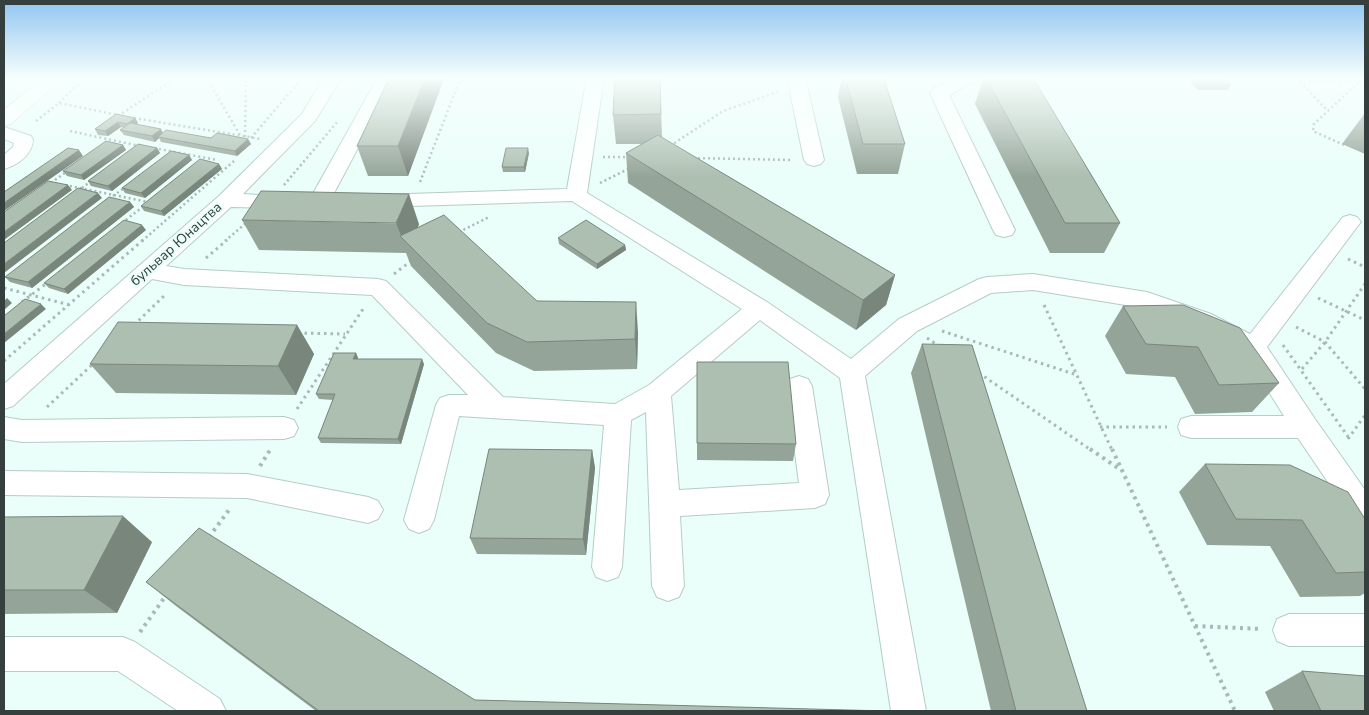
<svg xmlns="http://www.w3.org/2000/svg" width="1369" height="715" font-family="'Nunito Sans',sans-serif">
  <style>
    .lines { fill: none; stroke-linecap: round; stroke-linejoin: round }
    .minor-casing { stroke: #b5cdc7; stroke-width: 2 }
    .major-casing { stroke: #b5cdc7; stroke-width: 1 }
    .path-far2 { stroke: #a9b9b6; stroke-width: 2.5; stroke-dasharray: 2 3; stroke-linecap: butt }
    .path-far1 { stroke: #a9b9b6; stroke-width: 3; stroke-dasharray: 2.5 4; stroke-linecap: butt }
    .path { stroke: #a9b9b6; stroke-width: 4; stroke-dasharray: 3 4.5; stroke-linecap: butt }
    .minor { fill: #fff; fill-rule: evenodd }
    .major { fill: #fff; fill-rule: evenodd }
    .wall { fill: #95a498 }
    .shaded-wall { fill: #79867c }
    .building { fill: #adbfb1; stroke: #79867c }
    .labels { text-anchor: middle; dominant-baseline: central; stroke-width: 5; stroke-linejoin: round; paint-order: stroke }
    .street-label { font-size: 14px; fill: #353f3d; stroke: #eafefa }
  </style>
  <rect width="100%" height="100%" fill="#eafefa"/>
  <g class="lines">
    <defs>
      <path id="minor" d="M 324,77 L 342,77 L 315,121 L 243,194 L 294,197 L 297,202 L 294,207 L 287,208 L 231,207 L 166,266 L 184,269 L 378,279 L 386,281 L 503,397 L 615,404 L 649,385 L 742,309 L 572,201 L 377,207 L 370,206 L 367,201 L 370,196 L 377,195 L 567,189 L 587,77 L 604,77 L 587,193 L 767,302 L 851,359 L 899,319 L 979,279 L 987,277 L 1033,274 L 1147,292 L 1211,314 L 1250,334 L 1343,217 L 1350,215 L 1357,217 L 1361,222 L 1357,227 L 1267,347 L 1315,419 L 1365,490 L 1365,526 L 1355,522 L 1298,438 L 1191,438 L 1181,435 L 1178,427 L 1181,419 L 1191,416 L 1284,416 L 1245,354 L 1195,326 L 1144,308 L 1033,290 L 991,293 L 917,331 L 865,376 L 926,711 L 891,711 L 840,378 L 760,320 L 671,396 L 679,490 L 799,483 L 786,386 L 790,379 L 799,376 L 808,379 L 812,386 L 829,495 L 825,504 L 815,508 L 680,516 L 684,586 L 679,597 L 668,601 L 657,597 L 652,586 L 646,412 L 631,420 L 622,567 L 618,577 L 607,581 L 596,577 L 592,567 L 604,425 L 459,416 L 434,520 L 429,529 L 419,533 L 409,529 L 404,520 L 436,405 L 440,398 L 449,395 L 468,395 L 372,295 L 184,285 L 152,279 L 13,406 L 4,409 L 4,384 L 219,196 L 302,114 Z
        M 378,77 L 396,77 L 334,193 C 327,203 322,210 309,207 L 306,202 L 315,190 Z
        M 787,77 L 805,77 L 824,160 L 821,164 L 814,166 L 807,164 L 804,160 Z
        M 957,77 L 978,77 L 975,81 L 949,95 L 1015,230 L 1012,235 L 1004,237 L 996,235 L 993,230 L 930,93 L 933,89 Z
        M 4,127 L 31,136 L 33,140 C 32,155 18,165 4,169 L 4,155 L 13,147 L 14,143 L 4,139 Z
        M 4,417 L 22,420 L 284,417 L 294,420 L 298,428 L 294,436 L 284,439 L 22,442 L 4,439 Z
        M 4,471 L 247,474 L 368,497 L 378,501 L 383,510 L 378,519 L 368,523 L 247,498 L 4,495 Z
        M 1289,614 L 1365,614 L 1365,646 L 1289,646 L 1277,641 L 1273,630 L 1277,619 Z
        M 4,637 L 123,637 L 135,642 L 220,699 L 226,711 L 178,711 L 118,671 L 4,671 Z"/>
      <path id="major" d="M 44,77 L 64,77 L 11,124 L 4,126 L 4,110 Z"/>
    </defs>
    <use href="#minor" class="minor-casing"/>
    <use href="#major" class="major-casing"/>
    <path class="path-far2" d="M 206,77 L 240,135
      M 4,80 L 7,77
      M 1299,81 L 1365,81
      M 1300,82 L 1328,111
      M 59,103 L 85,77
      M 118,116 L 177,77
      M 134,118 L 261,139
      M 36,121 L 59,103 L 118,115
      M 70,131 L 140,146
      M 245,137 L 246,77
      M 251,138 L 303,77
      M 1344,145 L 1313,131 L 1314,124 L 1360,81 L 1355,77
      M 670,146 L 723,111 L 778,92
      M 154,148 L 217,160
      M 603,157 L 629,157
      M 693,158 L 792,160
      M 420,182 L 461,77
      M 51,183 L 66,172
      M 600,183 L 630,168
      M 65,185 L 148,202
      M 284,185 L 338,121
      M 78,191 L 91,181
      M 109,199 L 124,188
      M 122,223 L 145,205
      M 459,232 L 489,217
      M 142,241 L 234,161
      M 225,241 L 246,223"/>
    <path class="path-far1" d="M 206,258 L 227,240
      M 1348,259 L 1365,267
      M 394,274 L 411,261
      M 4,288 L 70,305
      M 1318,298 L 1365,320
      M 22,302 L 47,283
      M 1044,305 L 1112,450
      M 134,325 L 166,294
      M 1296,327 L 1325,342 L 1365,389
      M 942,331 L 1077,375
      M 298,333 L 345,334
      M 927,338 L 939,346
      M 1283,345 L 1349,438
      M 4,361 L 143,240
      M 1302,369 L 1325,342 L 1365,284
      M 979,373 L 1091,450
      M 47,407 L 94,363
      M 297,409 L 365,306
      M 1100,427 L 1167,427
      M 1348,439 L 1365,415"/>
    <path class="path" d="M 1090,449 L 1121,470
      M 1112,449 L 1235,711
      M 260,466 L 270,450
      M 209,537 L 229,510
      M 1195,626 L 1262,629
      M 140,632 L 167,594"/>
    <use href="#minor" class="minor"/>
    <use href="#major" class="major"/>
  </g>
  <path class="wall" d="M 390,76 L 445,76 L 408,176 L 368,176 L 357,146 Z
    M 660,76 L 662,138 L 895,275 L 886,305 L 856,330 L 628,183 L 626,153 L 642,144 L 616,144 L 613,115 Z
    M 842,76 L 883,76 L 905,144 L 898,174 L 857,174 L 838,97 Z
    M 984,76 L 1032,76 L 1120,223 L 1104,253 L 1050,253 L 975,104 Z
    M 1193,77 L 1231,85 L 1228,90 L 1198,90 L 1190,82 Z
    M 1365,113 L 1365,154 L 1342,144 Z
    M 116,114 L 135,118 L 138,123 L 136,125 L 163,133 L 211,138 L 248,139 L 251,144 L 237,156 L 161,142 L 159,138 L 155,142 L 124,135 L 120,130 L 124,128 L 121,127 L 108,136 L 98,135 L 95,129 Z
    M 123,145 L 126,150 L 84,180 L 67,176 L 63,171 Z
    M 157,148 L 160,153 L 112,191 L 91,186 L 88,181 Z
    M 529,153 L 525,172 L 503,172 L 502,167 Z
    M 189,155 L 192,160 L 145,198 L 125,193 L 122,188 Z
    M 219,164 L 222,169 L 164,216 L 144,211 L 141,206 Z
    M 130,202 L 134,207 L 32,288 L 10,282 L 5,277 Z
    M 242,220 L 419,224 L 418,227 L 537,301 L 638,332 L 637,369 L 534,371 L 496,353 L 411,266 L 406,253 L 259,250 Z
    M 146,230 L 68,294 L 49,288 L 44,283 Z
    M 558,238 L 625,245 L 626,250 L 597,269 L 559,244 Z
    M 1123,306 L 1279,383 L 1252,412 L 1195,414 L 1175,377 L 1126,374 L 1105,336 Z
    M 297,325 L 314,354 L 296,395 L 116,393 L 90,364 Z
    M 922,344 L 1087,711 L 991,711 L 911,373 Z
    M 356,353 L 358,358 L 358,359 L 424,364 L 401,444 L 321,443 L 318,438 L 333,400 L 319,399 L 316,394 Z
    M 697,362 L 796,444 L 793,461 L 697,460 Z
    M 592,450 L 595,468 L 586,555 L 477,554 L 470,538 Z
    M 1205,464 L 1365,519 L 1365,593 L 1360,596 L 1300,597 L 1270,546 L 1207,545 L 1179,492 Z
    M 4,517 L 152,542 L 117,613 L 4,614 Z
    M 146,582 L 475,700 L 886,711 L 316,711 L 176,606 Z
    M 1302,671 L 1365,711 L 1274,711 L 1265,692 Z"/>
  <path class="shaded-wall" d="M 426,76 L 445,76 L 408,176 L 398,146 Z
    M 135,118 L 138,123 L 130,129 L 127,124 Z
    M 118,122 L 121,127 L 108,136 L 105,131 Z
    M 161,129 L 164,135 L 158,137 L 159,138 L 155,142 L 152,136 Z
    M 248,139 L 251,144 L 237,156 L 235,151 Z
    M 123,145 L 126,150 L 84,180 L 81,175 Z
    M 157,148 L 160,153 L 112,191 L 108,186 Z
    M 528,148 L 529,153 L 525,172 L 524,167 Z
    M 79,150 L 83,156 L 4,211 L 4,203 Z
    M 189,155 L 192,160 L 145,198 L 141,193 Z
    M 219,164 L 222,169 L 164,216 L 161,211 Z
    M 68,185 L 72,190 L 4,240 L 4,232 Z
    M 98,193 L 102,198 L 4,273 L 4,264 Z
    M 409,194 L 419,224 L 410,246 L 402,238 L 396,223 Z
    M 130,202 L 134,207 L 32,288 L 28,282 Z
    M 142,225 L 146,230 L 68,294 L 64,289 Z
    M 625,245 L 626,250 L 597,269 L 597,264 Z
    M 895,275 L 886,305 L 856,330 L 863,300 Z
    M 7,298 L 12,303 L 4,310 L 4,301 Z
    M 636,302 L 638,332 L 637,369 L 635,339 Z
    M 41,304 L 46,309 L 4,343 L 4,334 Z
    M 297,325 L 314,354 L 296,395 L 278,366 Z
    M 356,353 L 358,358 L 356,364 L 353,359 Z
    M 422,359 L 424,364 L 401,444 L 398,439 Z
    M 592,450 L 595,468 L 586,555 L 583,539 Z
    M 123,516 L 152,542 L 117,613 L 84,590 Z"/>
  <path class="building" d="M 390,76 L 426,76 L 398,146 L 357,146 Z
    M 615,76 L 660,76 L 661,114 L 613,115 Z
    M 845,76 L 883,76 L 905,144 L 863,144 Z
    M 985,76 L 1032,76 L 1120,223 L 1065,223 Z
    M 1223,76 L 1231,85 L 1200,85 L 1193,77 Z
    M 116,114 L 135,118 L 127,124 L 118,122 L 105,131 L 95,129 Z
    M 130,123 L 161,129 L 152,136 L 120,130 Z
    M 166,130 L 211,138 L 217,133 L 248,139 L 235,151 L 158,137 Z
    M 658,135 L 895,275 L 863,300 L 626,153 Z
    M 106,141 L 123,145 L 81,175 L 63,171 Z
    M 138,144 L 157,148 L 108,186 L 88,181 Z
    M 68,148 L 79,150 L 4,203 L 4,192 Z
    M 506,148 L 528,148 L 524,167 L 502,167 Z
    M 171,151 L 189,155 L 141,193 L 122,188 Z
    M 200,159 L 219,164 L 161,211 L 141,206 Z
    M 48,181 L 68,185 L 4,232 L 4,212 Z
    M 78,188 L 98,193 L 4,264 L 4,243 Z
    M 261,191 L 409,194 L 396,223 L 242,220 Z
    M 109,197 L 130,202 L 28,282 L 5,277 Z
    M 444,215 L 537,301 L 636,302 L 635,339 L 527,342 L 487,323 L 400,236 Z
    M 124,220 L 142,225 L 64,289 L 44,283 Z
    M 586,220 L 625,245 L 597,264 L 558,238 Z
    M 25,299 L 41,304 L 4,334 L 4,316 Z
    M 1183,305 L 1240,328 L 1279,383 L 1219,385 L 1198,347 L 1146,344 L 1123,306 Z
    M 118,322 L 297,325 L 278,366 L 90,364 Z
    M 922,344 L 972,345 L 1087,711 L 1016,711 Z
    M 334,353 L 356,353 L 353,359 L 422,359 L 398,439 L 318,438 L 335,394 L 316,394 Z
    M 697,362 L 788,362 L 796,444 L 697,443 Z
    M 489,449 L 592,450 L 583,539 L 470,538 Z
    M 1205,464 L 1290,465 L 1348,492 L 1365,519 L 1365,572 L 1336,573 L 1302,520 L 1236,519 Z
    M 123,516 L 84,590 L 4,590 L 4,517 Z
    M 199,528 L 475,700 L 886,711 L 319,711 L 146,582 Z
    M 1302,671 L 1365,676 L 1365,711 L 1321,711 Z"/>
  <linearGradient id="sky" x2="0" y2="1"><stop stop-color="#91c5f1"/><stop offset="0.44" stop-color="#f6fffd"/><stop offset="1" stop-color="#f6fffd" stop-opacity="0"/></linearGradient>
  <rect width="1369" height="177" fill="url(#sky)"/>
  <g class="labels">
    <g class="street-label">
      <text transform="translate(176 244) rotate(-42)">бульвар Юнацтва</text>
    </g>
  </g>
  <rect width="1369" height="715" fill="none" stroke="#353f3d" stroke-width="10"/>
</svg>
